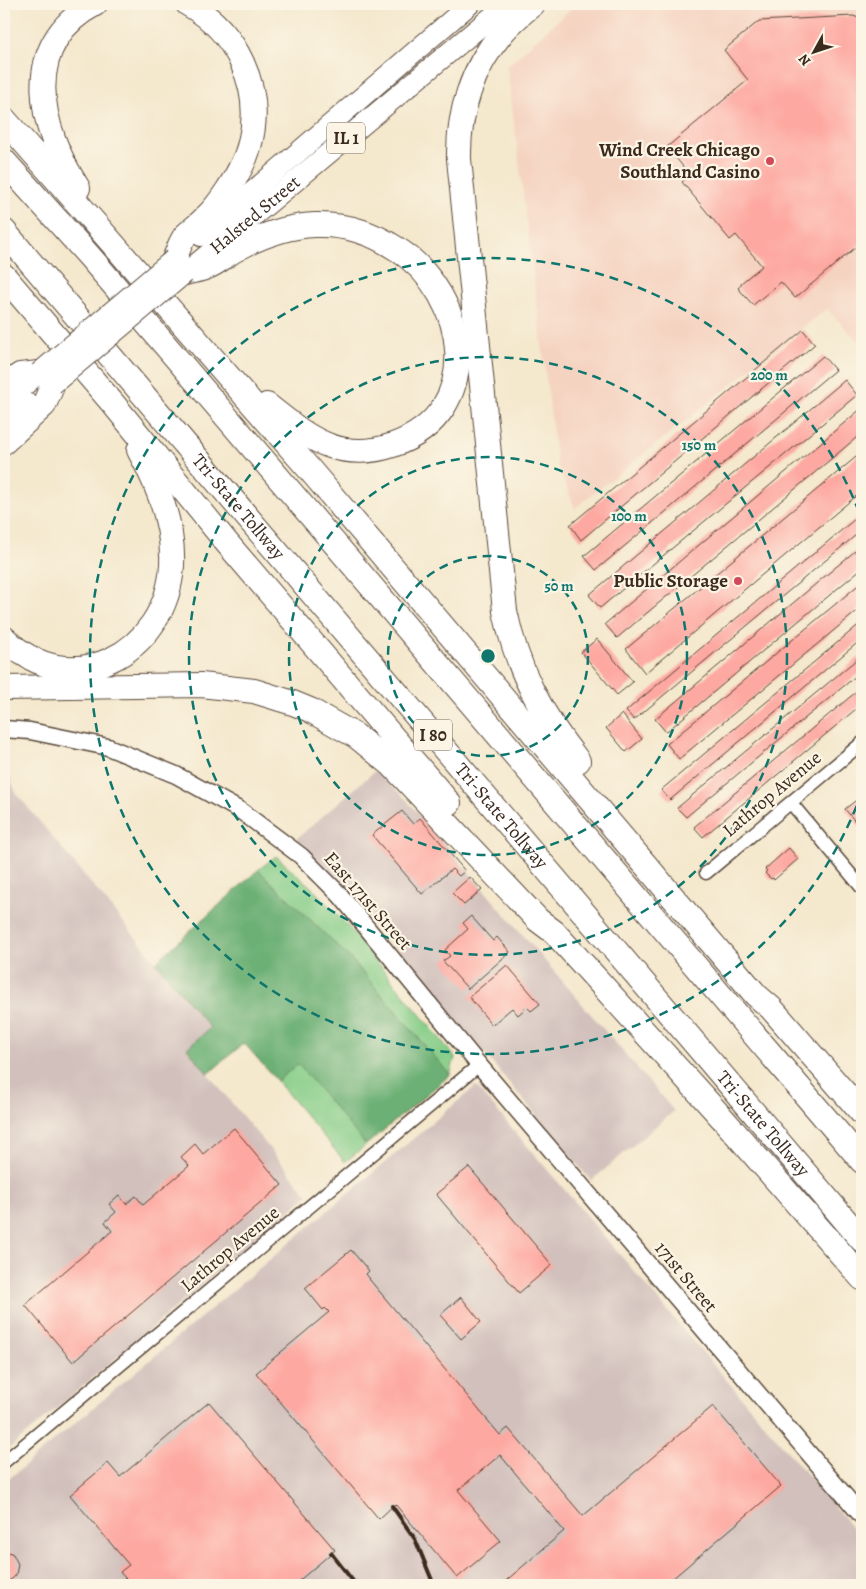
<svg xmlns="http://www.w3.org/2000/svg" width="866" height="1589" font-family="Alegreya,serif">
  <style>
    .built { fill: #f5d3c1 }
    .industrial { fill: #d1c0bc }
    .green { fill: #86cd88; stroke: #607c53 }
    .forest { fill: #6cb074; stroke: #546d49 }
    .building { fill: #fda8a1 }
    .lines { fill: none; stroke-linecap: round; stroke-linejoin: round }
    .minor-casing { stroke: #574638; stroke-width: 15 }
    .tertiary-casing { stroke: #574638; stroke-width: 19 }
    .primary-casing { stroke: #574638; stroke-width: 22 }
    .motorway-casing { stroke: #574638; stroke-width: 26 }
    .minor { stroke: #fff; stroke-width: 12 }
    .tertiary { stroke: #fff; stroke-width: 16 }
    .primary { stroke: #fff; stroke-width: 20 }
    .motorway { stroke: #fff; stroke-width: 24 }
    .rail { stroke: #3b2a1e; stroke-width: 4 }
    .primary-bridge-casing { stroke: #574638; stroke-width: 22; stroke-linecap: butt }
    .primary-bridge { stroke: #fff; stroke-width: 20 }
    .ring { fill: none; stroke: #0f766e; stroke-width: 2.5; stroke-dasharray: 9 6 }
    .poi-dot { fill: #d1495b; stroke: #fcf5e5; stroke-width: 2 }
    .labels { text-anchor: middle; dominant-baseline: central; stroke-width: 4.5; stroke-linejoin: round; paint-order: stroke }
    .shield { fill: #fcf5e5; stroke: #75675a; stroke-width: 1 }
    .shield-label { font-size: 18px; font-weight: bold; fill: #3b2a1e }
    .poi-label { font-size: 19px; font-weight: bold; fill: #3b2a1e; stroke: #fcf5e5; text-anchor: end }
    .street-label { font-size: 19px; fill: #3b2a1e; stroke: #fcf5e5 }
    .centre { fill: #0f766e; stroke: #fcf5e5; stroke-width: 2.5 }
    .ring-label { font-size: 15px; text-anchor: middle; font-weight: bold; fill: #0f766e; stroke: #fcf5e5; stroke-width: 4.5; stroke-linejoin: round; paint-order: stroke }
  </style>
  <rect width="100%" height="100%" fill="#fcf5e5"/>
  <filter id="ink" filterUnits="userSpaceOnUse"><feTurbulence type="fractalNoise" baseFrequency=".02" numOctaves="2"/><feDisplacementMap in="SourceGraphic" scale="10" xChannelSelector="R" yChannelSelector="G"/><feConvolveMatrix kernelMatrix="1 2 1 2 8 2 1 2 1" color-interpolation-filters="sRGB"/></filter>
  <filter id="wash" filterUnits="userSpaceOnUse"><feTurbulence type="fractalNoise" baseFrequency=".0096" numOctaves="4" result="noise"/><feDisplacementMap in="SourceGraphic" scale="20" xChannelSelector="R" yChannelSelector="G"/><feGaussianBlur stdDeviation="1.12" result="paint"/><feColorMatrix in="noise" values="0 0 0 0 0 0 0 0 0 0 0 0 0 0 0 0 0 1.4 0 .05"/><feComposite in="paint" operator="in"/></filter>
  <g filter="url(#wash)">
    <rect width="100%" height="100%" fill="#f4e8cd"/>
    <path class="built" d="M 576,4 L 862,4 L 862,337 L 858,341 L 827,309 L 575,508 L 557,464 L 507,66 Z"/>
    <path class="industrial" d="M 4,762 L 16,793 L 211,1028 L 187,1049 L 308,1195 L 4,1453 Z
      M 375,771 L 405,798 L 674,1111 L 591,1181 L 399,951 L 336,878 L 294,841 Z
      M 476,1086 L 862,1539 L 862,1585 L 4,1585 L 4,1483 Z"/>
    <path class="green" d="M 276,856 L 312,888 L 345,923 L 455,1057 L 450,1075 L 350,958 L 258,870 Z
      M 298,1063 L 366,1145 L 345,1162 L 277,1081 Z"/>
    <path class="forest" d="M 258,870 L 350,958 L 450,1075 L 366,1145 L 298,1064 L 277,1081 L 244,1043 L 208,1074 L 187,1048 L 210,1028 L 156,962 Z"/>
    <g id="blocks">
      <path class="building" d="M 853,16 L 862,19 L 862,242 L 795,298 L 781,282 L 753,305 L 738,288 L 741,285 L 741,283 L 762,266 L 736,235 L 730,240 L 682,182 L 690,175 L 667,147 L 748,80 L 724,50 L 759,21 Z
        M 803,330 L 815,344 L 581,540 L 570,525 Z
        M 823,356 L 835,370 L 596,570 L 584,556 Z
        M 845,380 L 857,395 L 600,608 L 589,595 Z
        M 862,408 L 862,433 L 617,638 L 605,624 Z
        M 862,452 L 862,491 L 645,673 L 626,649 Z
        M 862,513 L 862,530 L 634,720 L 626,711 Z
        M 855,551 L 862,560 L 862,568 L 666,732 L 655,719 Z
        M 862,582 L 862,607 L 679,759 L 667,744 Z
        M 862,622 L 862,639 L 670,800 L 661,790 Z
        M 597,639 L 633,682 L 617,695 L 581,652 Z
        M 862,655 L 862,671 L 686,817 L 677,808 Z
        M 862,687 L 862,704 L 703,837 L 694,827 Z
        M 622,714 L 642,739 L 626,752 L 606,728 Z
        M 859,798 L 862,802 L 862,830 L 845,809 Z
        M 402,811 L 413,824 L 420,818 L 465,871 L 459,876 L 452,869 L 422,894 L 372,835 Z
        M 789,848 L 798,859 L 774,880 L 773,878 L 771,879 L 765,873 L 767,871 L 765,869 Z
        M 470,877 L 482,890 L 464,905 L 452,893 Z
        M 471,916 L 493,941 L 497,937 L 510,952 L 468,989 L 443,961 L 450,956 L 445,950 L 468,929 L 463,923 Z
        M 507,965 L 540,1004 L 531,1011 L 527,1007 L 518,1015 L 512,1008 L 492,1025 L 469,997 Z
        M 234,1128 L 282,1185 L 73,1362 L 25,1305 L 112,1231 L 105,1222 L 116,1212 L 109,1204 L 119,1195 L 126,1204 L 136,1196 L 143,1205 L 189,1166 L 181,1157 L 195,1144 L 203,1154 Z
        M 469,1167 L 552,1265 L 519,1293 L 436,1194 Z
        M 351,1250 L 369,1271 L 366,1274 L 370,1279 L 369,1279 L 500,1435 L 508,1428 L 583,1516 L 713,1406 L 781,1486 L 665,1585 L 501,1585 L 564,1531 L 500,1455 L 458,1490 L 501,1541 L 457,1578 L 395,1504 L 379,1519 L 256,1373 L 329,1312 L 325,1308 L 323,1310 L 305,1288 Z
        M 461,1297 L 481,1322 L 461,1339 L 440,1315 Z
        M 209,1402 L 335,1550 L 294,1585 L 131,1585 L 120,1572 L 129,1565 L 70,1495 L 108,1463 L 120,1477 Z
        M 4,1550 L 13,1554 L 18,1564 L 16,1575 L 12,1579 L 4,1583 Z"/>
    </g>
  </g>
  <g filter="url(#ink)">
    <use href="#blocks" fill-opacity="0" stroke="#574638" stroke-width="1"/>
    <g class="lines">
      <defs>
        <path id="minor" d="M 791,803 L 862,888
          M 706,873 L 862,743
          M 4,1462 L 479,1065"/>
        <path id="tertiary" d="M 4,729 L 30,731 L 108,747 L 176,775 L 241,811 L 301,856 L 340,895 L 479,1065 L 862,1516"/>
        <g id="primary">
          <path d="M 201,236 L 470,4"/>
          <path id="s1" d="M 189,270 L 507,4"/>
          <path d="M 4,403 L 32,379"/>
          <path d="M 4,426 L 29,404"/>
        </g>
        <g id="motorway">
          <path d="M 533,4 C 522,13 511,22 502,33 C 472,68 458,113 459,159 L 505,611 C 517,670 541,714 578,761"/>
          <path d="M 4,119 L 310,470 L 756,995 L 771,1008 L 862,1113"/>
          <path d="M 4,161 L 90,257 L 862,1161"/>
          <path d="M 78,188 C 39,128 19,44 95,4"/>
          <path id="s2" d="M 4,231 L 862,1240"/>
          <path d="M 174,259 C 178,252 180,241 186,235 C 192,229 200,224 206,217 C 214,210 221,200 227,191 C 237,176 246,160 250,143 C 264,88 236,31 188,4"/>
          <path d="M 185,273 C 192,271 200,270 207,267 C 216,264 225,256 233,251 C 258,237 286,226 315,225 C 344,224 373,233 397,249 C 469,295 487,412 393,445 C 373,452 350,453 330,446 C 307,438 286,420 267,405"/>
          <path d="M 4,276 L 115,406 L 227,543 L 449,803"/>
          <path d="M 4,387 L 20,375 L 39,373"/>
          <path d="M 4,442 L 44,405 L 53,384"/>
          <path d="M 4,638 C 70,704 167,654 172,565 C 174,525 158,485 139,450"/>
          <path d="M 4,688 L 201,685 L 254,691 L 293,703 L 310,710 L 356,736 L 392,765 L 538,920 L 554,932 L 723,1119 L 862,1278"/>
        </g>
      </defs>
      <use href="#minor" class="minor-casing"/>
      <use href="#tertiary" class="tertiary-casing"/>
      <use href="#primary" class="primary-casing"/>
      <use href="#motorway" class="motorway-casing"/>
      <use href="#minor" class="minor"/>
      <use href="#tertiary" class="tertiary"/>
      <use href="#primary" class="primary"/>
      <use href="#motorway" class="motorway"/>
      <path class="rail" d="M 392,1506 L 415,1539 L 434,1585
        M 331,1553 L 356,1585"/>
      <defs>
        <path id="primary-bridge" d="M 39,373 L 174,259
          M 53,384 L 185,273"/>
      </defs>
      <use href="#primary-bridge" class="primary-bridge-casing"/>
      <use href="#primary-bridge" class="primary-bridge"/>
    </g>
  </g>
  <g class="ring">
    <circle cx="488" cy="656" r="100"/>
    <circle cx="488" cy="656" r="199"/>
    <circle cx="488" cy="656" r="299"/>
    <path d="M862 792A398 398 0 1 1 862 520"/>
  </g>
  <g class="poi-dot">
    <circle cx="770" cy="161" r="5"/>
    <circle cx="738" cy="581" r="5"/>
  </g>
  <g class="labels">
    <g class="shield">
      <rect x="327" y="122.5" width="38" height="31" rx="4"/>
      <rect x="414" y="719.5" width="38" height="31" rx="4"/>
    </g>
    <g class="shield-label">
      <text x="346" y="138">IL 1</text>
      <text x="433" y="735">I 80</text>
    </g>
    <g class="poi-label">
      <text x="760" y="150">Wind Creek Chicago<tspan x="760" dy="22">Southland Casino</tspan></text>
      <text x="728" y="581">Public Storage</text>
    </g>
    <g class="street-label">
      <text stroke="none"><textPath href="#s1" startOffset="86">Halsted Street</textPath></text>
      <text stroke="none"><textPath href="#s2" startOffset="362">Tri-State Tollway</textPath></text>
      <text transform="translate(772 794) rotate(-40)">Lathrop Avenue</text>
      <text stroke="none"><textPath href="#s2" startOffset="768">Tri-State Tollway</textPath></text>
      <text transform="translate(368 901) rotate(49)">East 171st Street</text>
      <text stroke="none"><textPath href="#s2" startOffset="1172">Tri-State Tollway</textPath></text>
      <text transform="translate(230 1249) rotate(-40)">Lathrop Avenue</text>
      <text transform="translate(686 1277) rotate(50)">171st Street</text>
    </g>
  </g>
  <circle cx="488" cy="656" r="8" class="centre"/>
  <g class="ring-label">
    <text x="769" y="380">200 m</text>
    <text x="699" y="450">150 m</text>
    <text x="629" y="521">100 m</text>
    <text x="559" y="591">50 m</text>
  </g>
  <rect width="866" height="1589" fill="none" stroke="#fcf5e5" stroke-width="20"/>
  <g transform="translate(814 52) rotate(230)" stroke="#fcf5e5" stroke-width="4" paint-order="stroke">
  <path d="M0-4L9 19L0 12L-9 19Z" fill="#3b2a1e"/>
  <text y="-8" font-size="14" font-weight="bold" text-anchor="middle" fill="#3b2a1e">N</text>
  </g>
</svg>
